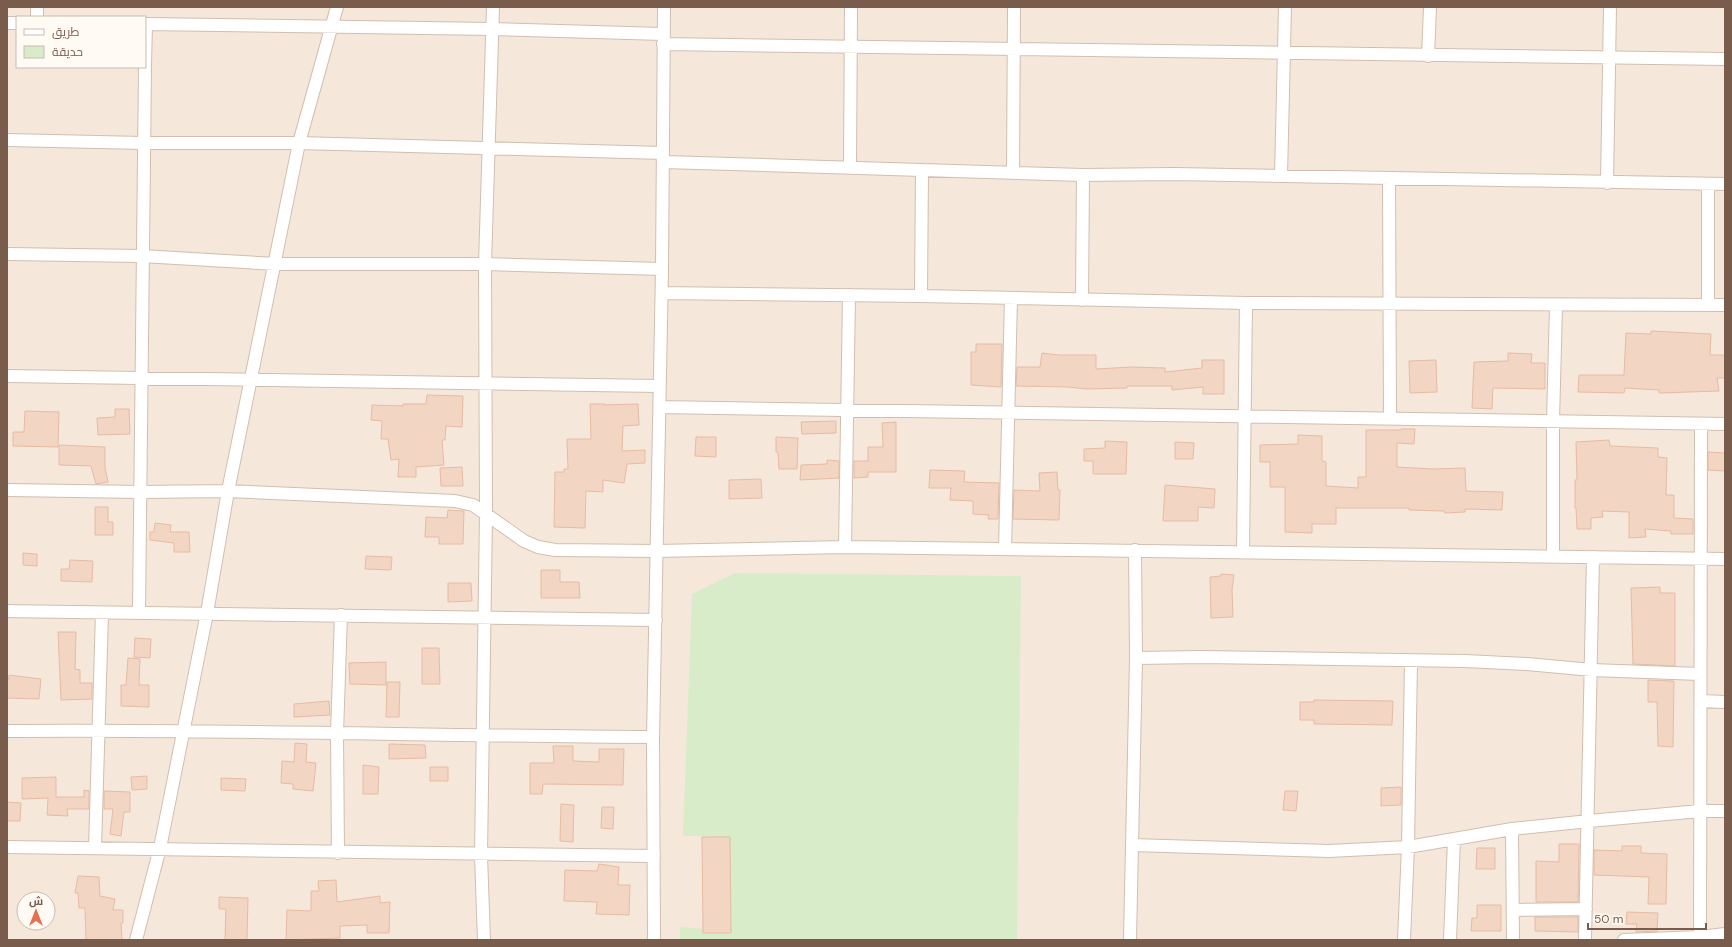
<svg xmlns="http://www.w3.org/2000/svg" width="1732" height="947" font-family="'DM Sans',Cairo,sans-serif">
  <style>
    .residential { fill: #f5e8da; fill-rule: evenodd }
    .green { fill: #d8ecc9 }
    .building { fill: #f3d5c3; stroke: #e6bba3 }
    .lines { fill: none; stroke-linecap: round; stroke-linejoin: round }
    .minor-casing { stroke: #d1beb0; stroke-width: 14 }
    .minor { stroke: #fff; stroke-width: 12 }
  </style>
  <rect width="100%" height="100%" fill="#fdf6ec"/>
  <path class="residential" d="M 7,7 L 1725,7 L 1725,940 L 7,940 ZM 17,17 L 145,17 L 145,67 L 17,67 ZM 24,899 L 48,899 L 48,923 L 24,923 Z"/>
  <path class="green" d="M 735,573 L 1021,576 L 1017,940 L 680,940 L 680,927 L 705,929 L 706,836 L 683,836 L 692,594 Z"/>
  <path class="building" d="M 1651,331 L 1711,334 L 1710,355 L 1725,355 L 1725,378 L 1717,378 L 1719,391 L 1659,393 L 1659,390 L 1625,388 L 1624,393 L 1578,392 L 1579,375 L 1624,375 L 1626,333 L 1651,334 Z
    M 976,344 L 1002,344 L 1001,387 L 971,385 L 971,352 L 976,352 Z
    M 1042,353 L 1059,355 L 1096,355 L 1096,369 L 1132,367 L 1165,368 L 1165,372 L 1202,368 L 1202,360 L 1224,360 L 1224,394 L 1203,394 L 1203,387 L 1172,390 L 1172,386 L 1127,386 L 1127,388 L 1086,389 L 1068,387 L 1016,386 L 1017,367 L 1040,367 Z
    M 1508,353 L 1532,354 L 1531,363 L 1545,363 L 1545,389 L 1493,388 L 1492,409 L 1472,408 L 1474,362 L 1508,361 Z
    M 1436,360 L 1437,392 L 1410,393 L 1409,361 Z
    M 427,395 L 463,396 L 462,427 L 446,426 L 445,440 L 442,440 L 444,465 L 416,467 L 416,477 L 398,477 L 399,459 L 391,460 L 388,439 L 381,439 L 382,421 L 371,420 L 372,405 L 403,406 L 403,404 L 426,404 Z
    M 590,404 L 605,404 L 605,405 L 638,404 L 639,425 L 623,426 L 622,451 L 645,450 L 645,463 L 627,464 L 624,483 L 603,480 L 603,492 L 586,491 L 585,528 L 554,527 L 555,472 L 564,472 L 564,469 L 568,469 L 567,439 L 591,439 Z
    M 115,409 L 129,409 L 130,434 L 98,435 L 97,418 L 115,417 Z
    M 25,411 L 59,412 L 58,447 L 13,446 L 13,432 L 24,432 Z
    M 836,421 L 836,433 L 802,434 L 801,422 Z
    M 896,422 L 896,472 L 868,472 L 868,477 L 854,478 L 854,461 L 868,461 L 868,447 L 883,447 L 882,423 Z
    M 1401,429 L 1415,429 L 1414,444 L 1397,443 L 1397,467 L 1432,469 L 1465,468 L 1466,491 L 1503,492 L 1502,510 L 1465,509 L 1465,512 L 1445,513 L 1444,511 L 1409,510 L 1409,508 L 1336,508 L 1336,524 L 1312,524 L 1312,533 L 1285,532 L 1285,487 L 1270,487 L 1270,462 L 1260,462 L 1260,445 L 1298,444 L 1298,435 L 1322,436 L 1322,461 L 1326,462 L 1326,486 L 1358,488 L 1358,477 L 1366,477 L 1366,430 L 1401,430 Z
    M 696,437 L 716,437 L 716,457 L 695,456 Z
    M 776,437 L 798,438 L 797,469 L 779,469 L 778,453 L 776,452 Z
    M 1609,440 L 1610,446 L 1658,448 L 1658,457 L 1667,458 L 1666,495 L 1674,495 L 1674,518 L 1693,519 L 1693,534 L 1671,534 L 1671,531 L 1645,529 L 1646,537 L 1629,538 L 1629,512 L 1602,511 L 1603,517 L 1591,518 L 1591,529 L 1577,529 L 1576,508 L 1575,508 L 1575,480 L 1577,480 L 1576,442 Z
    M 1105,441 L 1127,442 L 1126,474 L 1093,474 L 1093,461 L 1084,461 L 1084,449 L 1105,448 Z
    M 1175,442 L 1194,443 L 1193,459 L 1175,459 Z
    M 59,445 L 105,447 L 105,468 L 108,482 L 96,484 L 91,466 L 59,465 Z
    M 1708,452 L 1725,453 L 1725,471 L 1708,470 Z
    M 827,460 L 839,461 L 839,478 L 800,480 L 801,465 L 827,464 Z
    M 462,467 L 463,486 L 441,486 L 440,468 Z
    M 930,470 L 965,471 L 964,482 L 999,483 L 998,519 L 988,519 L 989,515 L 973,514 L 973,501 L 950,500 L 951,488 L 929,488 Z
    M 1057,472 L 1058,490 L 1060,490 L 1059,520 L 1013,519 L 1014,490 L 1040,491 L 1039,473 Z
    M 761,479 L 762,498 L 729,499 L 729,480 Z
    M 1165,485 L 1215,489 L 1214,508 L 1198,507 L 1198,521 L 1163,521 Z
    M 95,507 L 108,507 L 108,522 L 113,522 L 113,535 L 95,535 Z
    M 448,510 L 464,511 L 463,544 L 439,544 L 439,537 L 425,537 L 426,517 L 447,518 Z
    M 155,523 L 171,525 L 170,532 L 189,532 L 190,552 L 174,552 L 174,543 L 150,540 L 150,532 L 154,532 Z
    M 23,553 L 37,554 L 37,566 L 23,565 Z
    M 366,556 L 392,557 L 391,570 L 365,569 Z
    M 70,560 L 93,561 L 92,582 L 61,581 L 61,569 L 69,569 Z
    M 541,570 L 560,570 L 560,582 L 579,582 L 580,598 L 541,598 Z
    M 1221,574 L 1234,575 L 1232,590 L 1233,617 L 1211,618 L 1210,577 L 1221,576 Z
    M 448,583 L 471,583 L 472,601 L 448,602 Z
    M 1660,587 L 1660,593 L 1675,593 L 1675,666 L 1633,664 L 1631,588 Z
    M 58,632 L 76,632 L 75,669 L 80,670 L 80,683 L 92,683 L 92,699 L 61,700 Z
    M 135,638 L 151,639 L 150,658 L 134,657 Z
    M 422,648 L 439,648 L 440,684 L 422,684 Z
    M 128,658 L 140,659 L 139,685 L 149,685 L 149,707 L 121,706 L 121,685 L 126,685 Z
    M 386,662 L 386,685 L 350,684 L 349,663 Z
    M 9,675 L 41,679 L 39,699 L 7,698 L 7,679 L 9,679 Z
    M 1648,680 L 1674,681 L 1673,747 L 1658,746 L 1657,702 L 1648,702 Z
    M 387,682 L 400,682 L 399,717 L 386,717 Z
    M 1314,700 L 1393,701 L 1392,725 L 1314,724 L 1314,720 L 1300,720 L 1300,702 L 1314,702 Z
    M 329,701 L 330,715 L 294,717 L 294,704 Z
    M 295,743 L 307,744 L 306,762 L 316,763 L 313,791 L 293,789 L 293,784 L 281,783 L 282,761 L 294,762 Z
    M 389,744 L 425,745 L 426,758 L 389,759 Z
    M 553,746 L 573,746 L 573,761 L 599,762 L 599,749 L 624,749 L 623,785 L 543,784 L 542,794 L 530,794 L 530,763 L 554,763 Z
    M 363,765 L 379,767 L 378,794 L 363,794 Z
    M 430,767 L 448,767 L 448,781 L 430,781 Z
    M 147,776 L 147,789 L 132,790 L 131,777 Z
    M 56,777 L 56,797 L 84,797 L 84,790 L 89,791 L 89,809 L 67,809 L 68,816 L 47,815 L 48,798 L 22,799 L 22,778 Z
    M 221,778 L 246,779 L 245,791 L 221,790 Z
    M 1401,787 L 1401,805 L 1381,806 L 1381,788 Z
    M 104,791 L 130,792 L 130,812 L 124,812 L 121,836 L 110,834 L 113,809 L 104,809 Z
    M 1285,791 L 1298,791 L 1296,811 L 1283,810 Z
    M 7,802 L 21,803 L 20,821 L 7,821 Z
    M 561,804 L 574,805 L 573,842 L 560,841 Z
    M 602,807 L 614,807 L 613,829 L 601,828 Z
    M 702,837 L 730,837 L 731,933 L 703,933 Z
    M 1559,844 L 1579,844 L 1578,902 L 1536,902 L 1536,861 L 1559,862 Z
    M 1622,846 L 1641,846 L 1641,853 L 1667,854 L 1666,904 L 1648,904 L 1649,877 L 1594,875 L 1594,850 L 1622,851 Z
    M 1477,848 L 1495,848 L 1495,869 L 1476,869 Z
    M 599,864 L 619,867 L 618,885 L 630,885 L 629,915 L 596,914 L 597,902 L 564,901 L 565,870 L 597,871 Z
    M 78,876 L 99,877 L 100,896 L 115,899 L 113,910 L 123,910 L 123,923 L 121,923 L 122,940 L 86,940 L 85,908 L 79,908 L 78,893 L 75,893 Z
    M 336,880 L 337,902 L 380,896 L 380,903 L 390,902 L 389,933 L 367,933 L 367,925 L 340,926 L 340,938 L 286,940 L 287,910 L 311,911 L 311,891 L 319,891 L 318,881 Z
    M 219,897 L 248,898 L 247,940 L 225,940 L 226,909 L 219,909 Z
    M 1477,905 L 1501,905 L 1501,931 L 1471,931 L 1472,918 L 1477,918 Z
    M 1627,912 L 1658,913 L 1657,931 L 1636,932 L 1637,924 L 1626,924 Z
    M 1535,917 L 1578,917 L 1578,932 L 1535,931 Z"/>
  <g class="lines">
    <defs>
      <path id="minor" d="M 37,17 L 37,7
        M 7,23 L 17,23
        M 145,24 L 492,29 L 663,34
        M 663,44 L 1725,59
        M 1428,56 L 1430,7
        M 145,65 L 146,24
        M 7,140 L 143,143 L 299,143 L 663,153
        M 664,162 L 1083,175 L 1175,174 L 1725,184
        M 850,166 L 851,7
        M 1013,172 L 1014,7
        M 1281,176 L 1285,7
        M 1389,179 L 1390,418
        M 1607,183 L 1610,7
        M 1708,184 L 1708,305
        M 7,254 L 142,256 L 275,264 L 485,264 L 662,269
        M 662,293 L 921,296 L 1246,303 L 1725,305
        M 921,296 L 922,170
        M 1082,300 L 1083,175
        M 7,376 L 659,386
        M 660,407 L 1725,424
        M 7,490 L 141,492 L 228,491 L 455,501 L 473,505 L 524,541 L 538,547 L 555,550 L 657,551 L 845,547 L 1725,559
        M 845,547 L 849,295
        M 1005,549 L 1011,298
        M 1243,552 L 1246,303
        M 1553,557 L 1553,421 L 1556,306
        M 7,611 C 223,615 439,618 656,620
        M 139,612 L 145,67
        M 1136,658 L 1201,657 L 1465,661 L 1527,664 L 1592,670 L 1700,674
        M 1701,701 L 1725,702
        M 7,731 C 222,729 438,736 653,737
        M 1512,829 L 1513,940
        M 1132,845 L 1329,851 L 1408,847 L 1512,829 L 1589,821 L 1700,811 L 1725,811
        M 7,847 L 654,856
        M 95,848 L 102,613
        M 338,853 L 337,733 L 341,615
        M 1513,910 L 1586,909
        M 136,940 L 160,848 L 207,613 L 228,491 L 299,143 L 337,7
        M 484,940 L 481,855 L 486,514 L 485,264 L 493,7
        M 654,940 L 653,737 L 662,269 L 664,7
        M 1130,940 L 1136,658 L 1135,550
        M 1404,940 L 1408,847 L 1411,661
        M 1450,940 L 1454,839
        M 1585,940 L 1593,557
        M 1624,940 L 1700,937 L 1725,934
        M 1700,940 L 1701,424"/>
    </defs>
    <use href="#minor" class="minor-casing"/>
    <use href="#minor" class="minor"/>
  </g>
  <rect width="1732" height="947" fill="none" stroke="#7a5c4d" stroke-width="16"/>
  <rect x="16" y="16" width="130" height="52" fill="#fffaf3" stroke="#cabbb1"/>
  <rect x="24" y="29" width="20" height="6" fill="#ffffff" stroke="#cabbb1"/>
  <text x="52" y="36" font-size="12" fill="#7a5c4d">طريق</text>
  <rect x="24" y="46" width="20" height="12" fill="#d8ecc9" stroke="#cabbb1"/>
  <text x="52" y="56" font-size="12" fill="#7a5c4d">حديقة</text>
  <g transform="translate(36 911)"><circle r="19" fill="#fffaf3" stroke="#cabbb1"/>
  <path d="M0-3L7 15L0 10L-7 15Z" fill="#e76f51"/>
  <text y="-6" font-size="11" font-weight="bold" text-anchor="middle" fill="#7a5c4d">ش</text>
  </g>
  <path d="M1588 923v6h118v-6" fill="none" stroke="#7a5c4d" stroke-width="2"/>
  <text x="1594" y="923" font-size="12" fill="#7a5c4d" stroke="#fffaf3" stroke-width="3" paint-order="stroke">50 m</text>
</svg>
